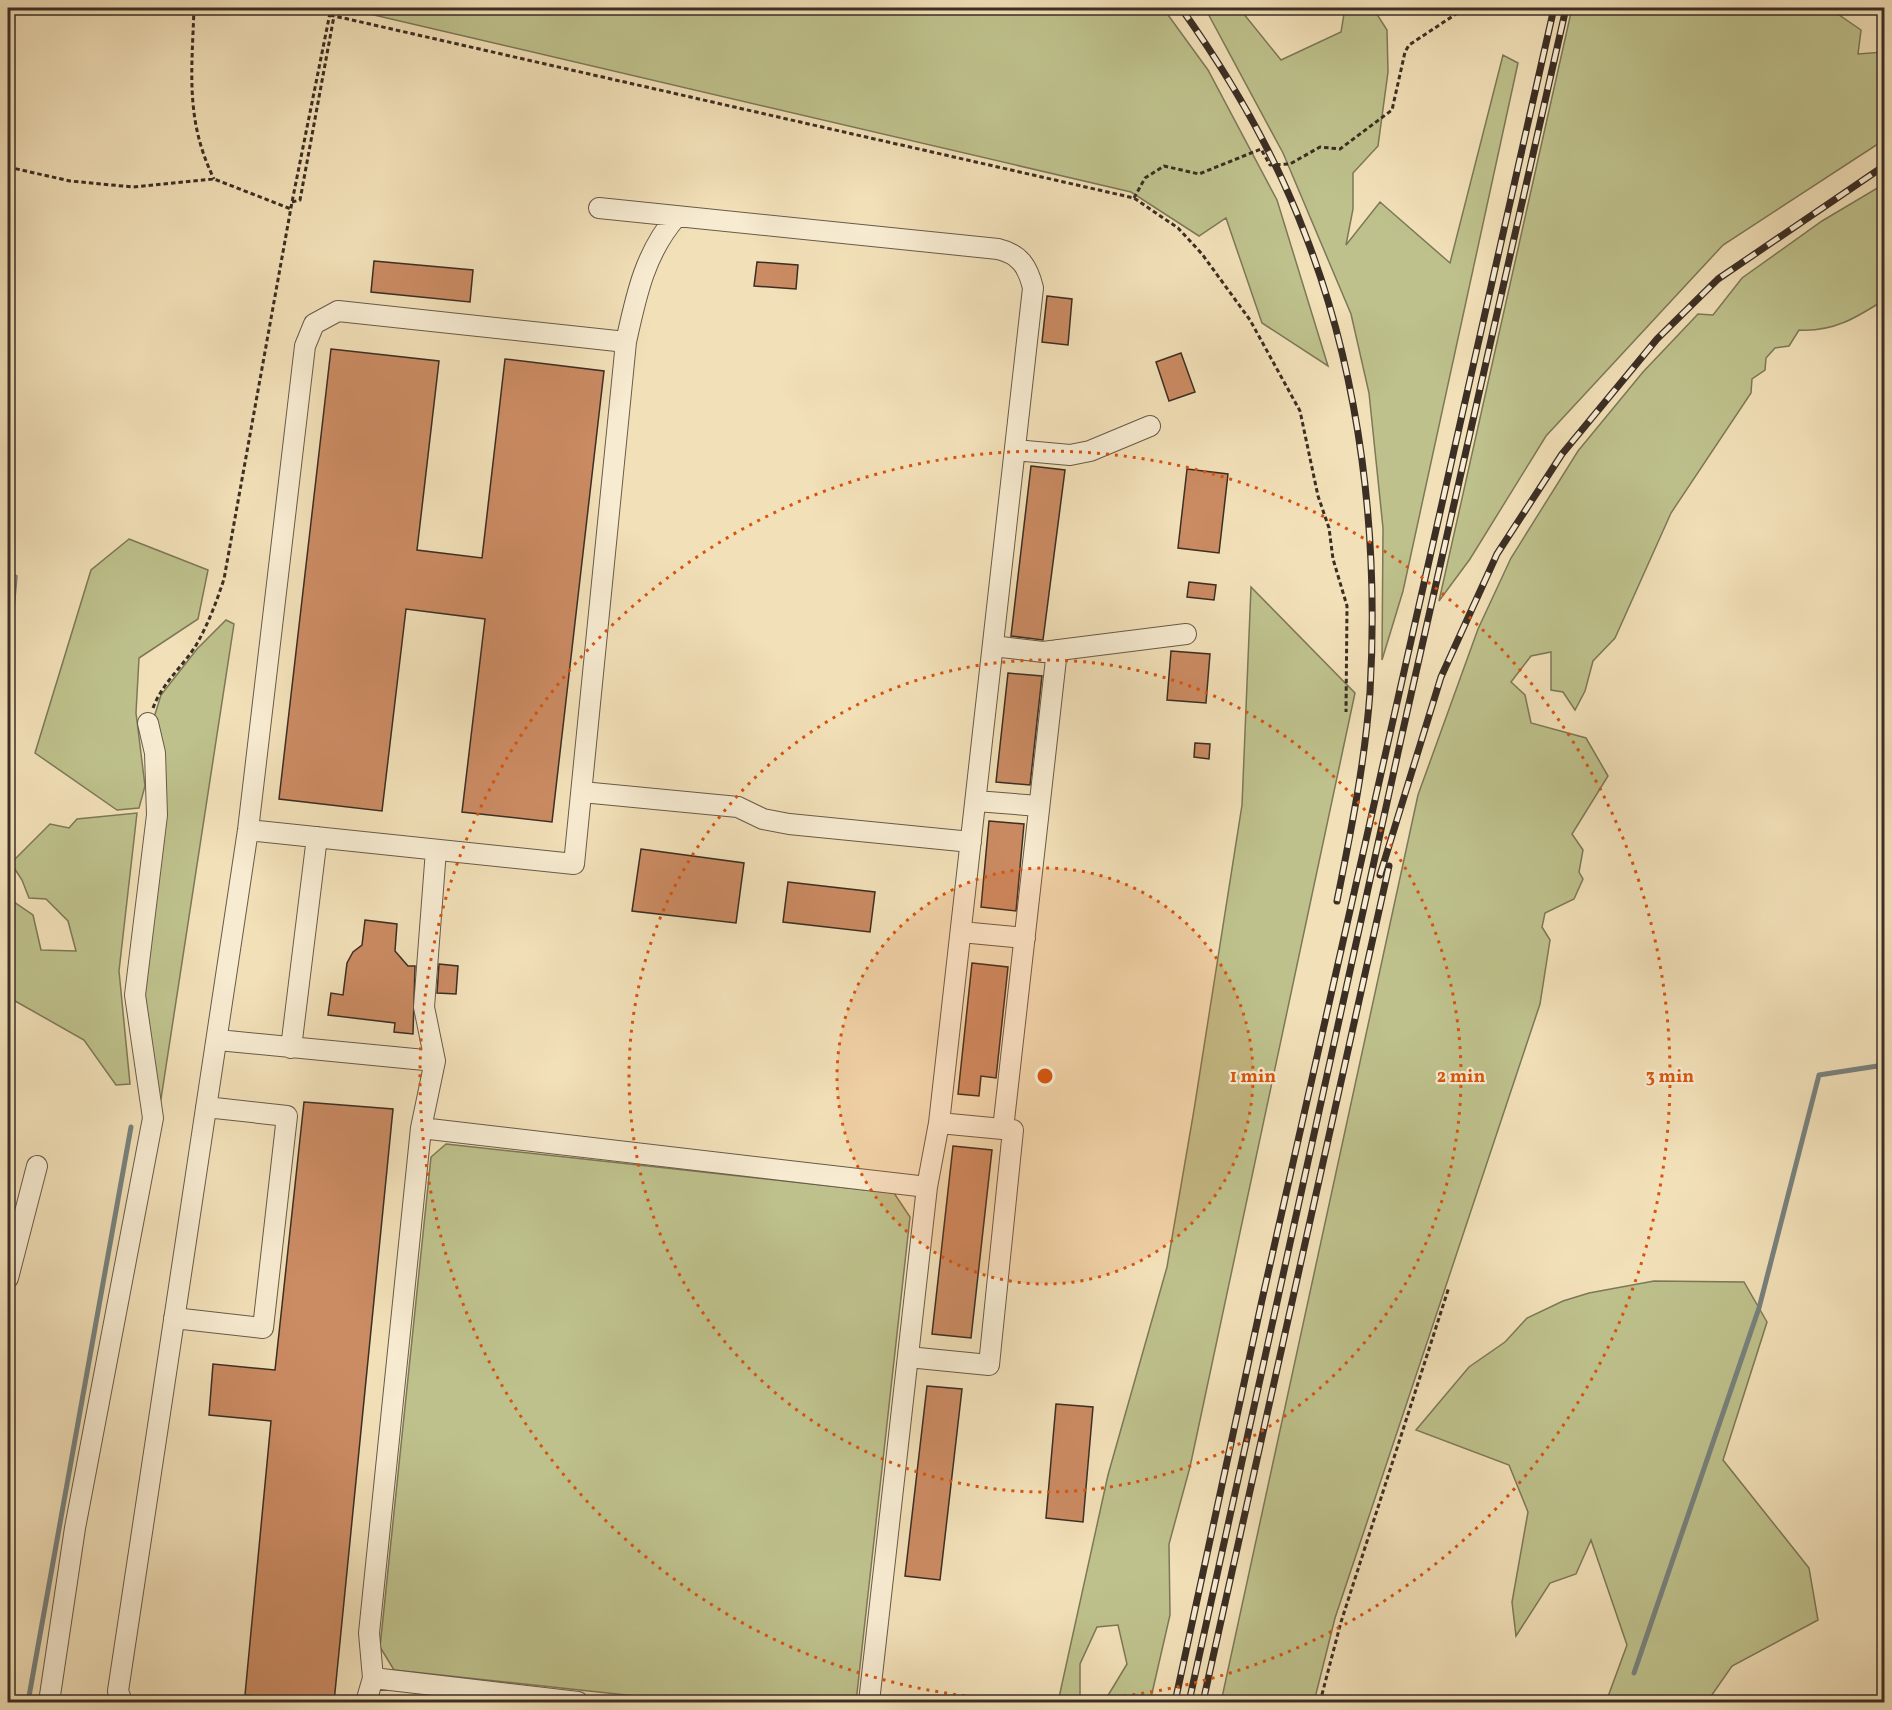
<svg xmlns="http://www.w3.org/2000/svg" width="1892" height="1710" font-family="Vollkorn,serif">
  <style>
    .green { fill: #bec18c; stroke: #7c7858; stroke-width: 1.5 }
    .water { fill: #a0baba; stroke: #78827e; stroke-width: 1.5 }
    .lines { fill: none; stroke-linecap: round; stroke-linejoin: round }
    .stream { stroke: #78827e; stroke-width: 5 }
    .building { fill: #cb8b63; stroke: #3b2e24; stroke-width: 1.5 }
    .minor-casing { stroke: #695a49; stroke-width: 22 }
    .path { stroke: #3b2e24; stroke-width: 3; stroke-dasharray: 4.5 3; stroke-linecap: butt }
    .minor { stroke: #f7ebd1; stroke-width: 20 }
    .rail-casing { stroke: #3b2e24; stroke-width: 7 }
    .rail { stroke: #f7ebd1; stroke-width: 4.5; stroke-dasharray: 14; stroke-linecap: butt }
    .ring { fill: none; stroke: #d7550e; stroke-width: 3; stroke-dasharray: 3 6 }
    .centre { fill: #d7550e; stroke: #f7ebd1; stroke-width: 3 }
    .ring-label { font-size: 18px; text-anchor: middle; font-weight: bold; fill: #d7550e; stroke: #f7ebd1; stroke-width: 4.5; stroke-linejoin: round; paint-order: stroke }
  </style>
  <rect width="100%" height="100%" fill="#f2e0b8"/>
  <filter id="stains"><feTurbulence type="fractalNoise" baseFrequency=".00333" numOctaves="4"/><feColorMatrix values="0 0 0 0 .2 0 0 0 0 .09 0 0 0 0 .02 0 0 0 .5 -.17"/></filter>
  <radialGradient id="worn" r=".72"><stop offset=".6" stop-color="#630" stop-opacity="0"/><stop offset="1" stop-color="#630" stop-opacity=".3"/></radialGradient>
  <path class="green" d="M 344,8 L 1163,8 L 1208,70 L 1277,200 L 1328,366 L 1262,323 L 1226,218 L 1199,236 L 1131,192 Z
    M 1205,8 L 1239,8 L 1281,60 L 1341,32 L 1345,8 L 1373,8 L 1387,30 L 1388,72 L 1378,146 L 1353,173 L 1353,209 L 1346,245 L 1380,202 L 1450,263 L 1503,55 L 1518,63 L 1403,591 L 1382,660 L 1383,528 L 1369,393 L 1351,314 L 1283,153 Z
    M 1572,8 L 1829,8 L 1861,30 L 1858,54 L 1884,52 L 1884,140 L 1723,245 L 1546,436 L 1470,559 L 1439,601 Z
    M 1884,184 L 1884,300 C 1856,318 1833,332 1799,330 L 1789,346 L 1775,348 L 1766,358 L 1765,370 L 1752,379 L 1751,393 L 1671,513 L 1615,638 L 1593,661 L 1585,691 L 1575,710 L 1563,692 L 1551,690 L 1551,652 L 1531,656 L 1511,682 L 1525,695 L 1531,723 L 1586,738 L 1608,776 L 1572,834 L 1583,850 L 1579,872 L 1583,879 L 1574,899 L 1545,913 L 1542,927 L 1550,940 L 1540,1004 L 1335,1618 L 1314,1702 L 1221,1702 L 1418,795 L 1478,629 L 1511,558 L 1578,451 L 1643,372 L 1698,314 L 1713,315 L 1742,278 L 1822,221 Z
    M 129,539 L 208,570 L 198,619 L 139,658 L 136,713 L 145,786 L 139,808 L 117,810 L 35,753 L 91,570 Z
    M 1251,587 L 1355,693 L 1190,1467 L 1169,1544 L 1170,1615 L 1150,1702 L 1104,1702 L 1127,1664 L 1118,1625 L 1097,1627 L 1080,1664 L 1080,1702 L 1058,1702 L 1108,1475 L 1167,1267 L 1194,1110 L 1242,805 Z
    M 226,620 L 234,624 L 161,1099 L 150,1075 L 138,997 L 152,724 L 161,695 L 197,649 Z
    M 137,813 L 119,971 L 130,1084 L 116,1085 L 84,1040 L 8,997 L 8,898 L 33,915 L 41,950 L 76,951 L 68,921 L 46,899 L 29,898 L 22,880 L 11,863 L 50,824 L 69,828 L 77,819 Z
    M 446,1144 L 894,1193 L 910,1217 L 856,1702 L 691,1702 L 394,1670 L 380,1647 L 431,1157 Z
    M 1654,1281 L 1744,1282 L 1767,1322 L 1723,1460 L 1809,1568 L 1818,1620 L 1732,1666 L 1707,1702 L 1606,1702 L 1627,1645 L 1591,1540 L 1576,1574 L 1550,1583 L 1516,1636 L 1512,1602 L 1528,1512 L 1509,1465 L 1416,1430 L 1469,1367 L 1505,1342 L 1527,1318 L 1563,1301 L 1589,1293 Z"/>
  <path class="water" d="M 8,572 L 17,576 L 8,677 Z"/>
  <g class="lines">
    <path class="stream" d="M 1634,1673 L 1759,1308 L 1819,1075 L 1884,1065
      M 28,1702 L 131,1127"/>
  </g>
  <path class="building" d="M 374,261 L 473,270 L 470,302 L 371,292 Z
    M 757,262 L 798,265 L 796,289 L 754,286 Z
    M 1047,296 L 1072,299 L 1068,345 L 1042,342 Z
    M 331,349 L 439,361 L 417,550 L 482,558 L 505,359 L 604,371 L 552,822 L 462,812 L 485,619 L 406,609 L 382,811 L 279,799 Z
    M 1181,353 L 1195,392 L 1169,401 L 1156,362 Z
    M 1031,466 L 1065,470 L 1043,640 L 1011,636 Z
    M 1187,469 L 1228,474 L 1219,553 L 1178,548 Z
    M 1189,582 L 1216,585 L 1214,600 L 1187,597 Z
    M 1171,651 L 1210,654 L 1206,703 L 1167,700 Z
    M 1008,673 L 1042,676 L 1030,785 L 996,782 Z
    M 1195,743 L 1210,744 L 1209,759 L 1194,757 Z
    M 989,821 L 1024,824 L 1016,911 L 981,907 Z
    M 641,849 L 744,863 L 736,923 L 632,911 Z
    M 788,882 L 875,892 L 870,932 L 783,922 Z
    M 365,920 L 397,924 L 395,951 L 408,966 L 415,966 L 413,1034 L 394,1032 L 395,1023 L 328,1015 L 331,993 L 343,995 L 347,963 L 353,952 L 362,945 Z
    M 972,963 L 1008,967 L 996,1078 L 981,1076 L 979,1096 L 958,1094 Z
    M 439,964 L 458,966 L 456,994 L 437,993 Z
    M 304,1102 L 393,1109 L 334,1702 L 245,1695 L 271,1421 L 209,1415 L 213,1364 L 275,1370 Z
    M 953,1146 L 992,1150 L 971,1338 L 932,1334 Z
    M 927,1386 L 962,1389 L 940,1580 L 905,1576 Z
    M 1056,1404 L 1093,1407 L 1083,1522 L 1046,1518 Z"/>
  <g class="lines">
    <defs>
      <path id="minor" d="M 599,208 L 998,249 C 1020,254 1028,267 1033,288 L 939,1123 L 927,1187 L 869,1702
        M 1015,450 L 1070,455 L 1090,451 L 1150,426
        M 993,646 L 1043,652 L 1186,634
        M 582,792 L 738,807 L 763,819 L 789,824 L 971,842
        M 976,801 L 1039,806
        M 248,830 L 574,864 L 626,342 C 636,296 645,252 677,216
        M 961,932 L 1025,938
        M 218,1040 L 435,1061 L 421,1128 L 369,1633 L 373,1678 L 578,1702
        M 291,1048 L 317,837
        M 435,1061 L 424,1007 L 436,850
        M 421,1128 L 927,1187
        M 1003,1129 L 1057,650
        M 8,1278 L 37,1166
        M 174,1318 L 263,1328 L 287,1116 L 206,1107
        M 908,1357 L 989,1365 L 1013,1130 L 939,1123
        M 49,1702 L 75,1528 L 153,1118 L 135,995 L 157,815 L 155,753 L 148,723
        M 122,1702 L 118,1691 L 248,830 L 305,346 L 314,324 L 338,311 L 626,342
        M 366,1702 L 373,1678"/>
    </defs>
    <use href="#minor" class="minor-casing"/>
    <path class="path" d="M 194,8 C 192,71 185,120 214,179
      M 330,15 L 1134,198 L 1178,228 L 1202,254 L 1250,320 L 1300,411 L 1318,496 L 1329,528 L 1333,559 L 1347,606 L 1346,712
      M 8,167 L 70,181 L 133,187 L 214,179 L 291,209
      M 1134,198 L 1145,178 L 1164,166 L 1199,174 L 1261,149 L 1270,165 L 1290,164 L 1320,147 L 1340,149 L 1392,110 L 1405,52 L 1409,45 L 1465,8
      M 292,202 L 300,200 L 334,16
      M 153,708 C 162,684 181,668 195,647 C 208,625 216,603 224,579 L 292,202 L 331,8
      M 1320,1702 L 1341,1622 L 1449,1287"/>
    <use href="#minor" class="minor"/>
    <defs>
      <path id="rail" d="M 1181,8 C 1230,77 1275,154 1305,234 C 1361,378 1379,538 1370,692 C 1365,762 1351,831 1337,901
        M 1380,875 L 1441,677 L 1497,554 L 1562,454 L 1657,339 L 1718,279 L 1884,166
        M 1175,1702 L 1262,1300 L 1554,8
        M 1189,1702 L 1401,739 L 1566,8
        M 1203,1702 L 1389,866"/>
    </defs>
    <use href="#rail" class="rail-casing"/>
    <use href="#rail" class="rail"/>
  </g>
  <circle cx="1045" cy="1076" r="208" fill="#d7550e" fill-opacity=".12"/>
  <g class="ring">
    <circle cx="1045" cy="1076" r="208"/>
    <circle cx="1045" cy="1076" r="416"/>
    <circle cx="1045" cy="1076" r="625"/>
  </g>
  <circle cx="1045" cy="1076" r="9" class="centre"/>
  <g class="ring-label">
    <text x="1253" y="1082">1 min</text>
    <text x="1461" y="1082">2 min</text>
    <text x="1670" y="1082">3 min</text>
  </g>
  <rect width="1892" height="1710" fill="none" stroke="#f2e0b8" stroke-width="30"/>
  <rect x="9" y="9" width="1874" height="1692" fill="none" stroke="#3b2e24" stroke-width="3"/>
  <rect x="15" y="15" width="1862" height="1680" fill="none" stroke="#3b2e24" stroke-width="1.5"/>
  <rect width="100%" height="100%" filter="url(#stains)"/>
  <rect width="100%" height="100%" fill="url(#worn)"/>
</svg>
